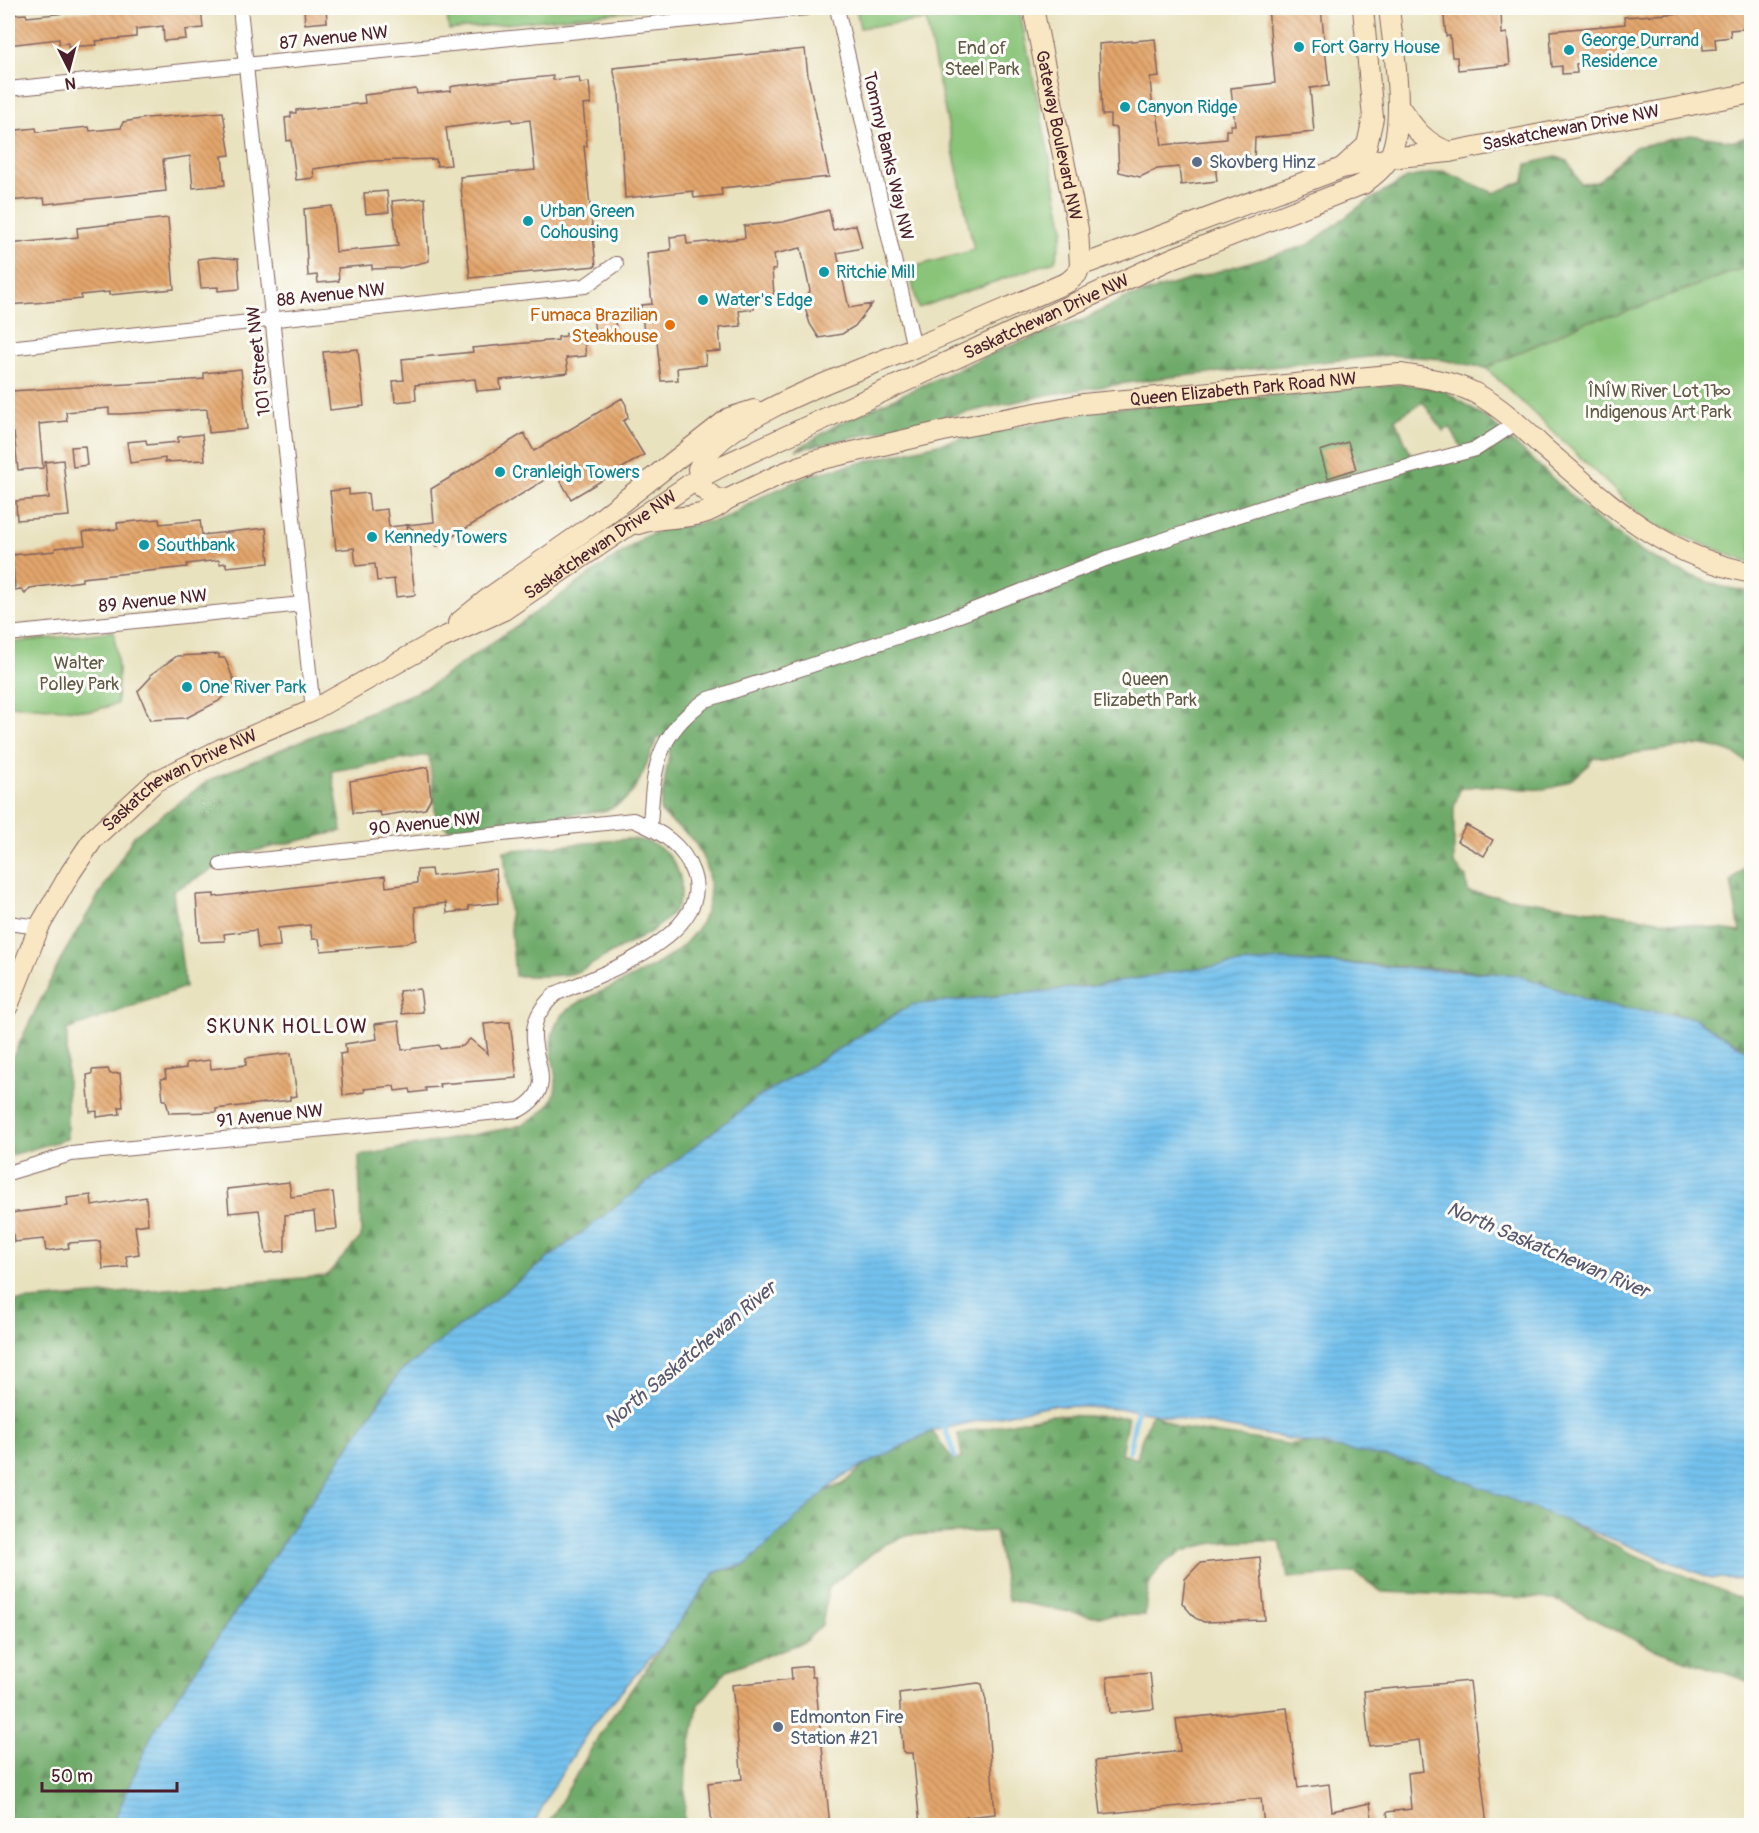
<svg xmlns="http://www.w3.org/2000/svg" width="1759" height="1833" font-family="Pangolin,sans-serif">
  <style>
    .forest { fill: url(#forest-firs); stroke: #5c644a; stroke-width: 1.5; fill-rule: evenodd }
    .park { fill: #89c479; stroke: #6a7252; stroke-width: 1.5 }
    .water { fill: url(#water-rules); stroke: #5e708c; stroke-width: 1.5 }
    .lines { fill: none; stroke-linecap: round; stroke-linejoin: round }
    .stream { stroke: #73c1ed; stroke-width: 5 }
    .building { fill: url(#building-back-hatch) }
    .street-casing { stroke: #82635f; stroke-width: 16 }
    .secondary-casing { stroke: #82635f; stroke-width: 22 }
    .street { stroke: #fff; stroke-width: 14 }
    .secondary { stroke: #f9e7c3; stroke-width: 20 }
    .culture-dot { fill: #0f9aa8; stroke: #fdfcf7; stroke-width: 2 }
    .service-dot { fill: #5c6f8a; stroke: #fdfcf7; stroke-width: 2 }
    .food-dot { fill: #e8710a; stroke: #fdfcf7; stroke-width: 2 }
    .labels { text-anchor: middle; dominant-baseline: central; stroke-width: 6; stroke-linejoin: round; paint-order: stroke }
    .street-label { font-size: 18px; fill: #4a1f2b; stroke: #fdfcf7 }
    .culture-label { font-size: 18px; fill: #0d838f; stroke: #fdfcf7; text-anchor: start }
    .park-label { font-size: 18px; fill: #605946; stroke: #fdfcf7 }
    .service-label { font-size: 18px; fill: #4e5e75; stroke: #fdfcf7; text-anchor: start }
    .food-label { font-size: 18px; fill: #c56008; stroke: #fdfcf7; text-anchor: end }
    .neighbourhood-label { font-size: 20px; letter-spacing: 1.5px; fill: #4a1f2b; stroke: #fdfcf7 }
    .water-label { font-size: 20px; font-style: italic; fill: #58586f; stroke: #fdfcf7 }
  </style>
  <defs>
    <pattern id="forest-firs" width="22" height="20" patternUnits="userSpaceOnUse" patternTransform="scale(1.5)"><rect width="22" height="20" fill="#6eaa69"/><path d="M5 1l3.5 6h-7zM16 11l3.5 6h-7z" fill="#5c8a57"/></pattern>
    <pattern id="water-rules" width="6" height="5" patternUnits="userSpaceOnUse" patternTransform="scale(1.5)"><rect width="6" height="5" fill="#73c1ed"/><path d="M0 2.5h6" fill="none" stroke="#65a5cb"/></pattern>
    <pattern id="building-back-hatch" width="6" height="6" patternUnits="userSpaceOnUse" patternTransform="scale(1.5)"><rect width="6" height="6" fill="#e3a66c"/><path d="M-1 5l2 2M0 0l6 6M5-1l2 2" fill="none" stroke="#ba8759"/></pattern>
  </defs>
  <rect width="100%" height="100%" fill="#fdfcf7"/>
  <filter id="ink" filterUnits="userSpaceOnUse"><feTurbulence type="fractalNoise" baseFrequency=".0167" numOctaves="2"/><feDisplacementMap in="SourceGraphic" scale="12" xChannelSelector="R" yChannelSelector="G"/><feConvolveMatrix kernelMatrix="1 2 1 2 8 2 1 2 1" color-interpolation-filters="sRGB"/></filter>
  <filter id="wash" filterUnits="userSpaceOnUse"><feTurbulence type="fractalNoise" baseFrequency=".008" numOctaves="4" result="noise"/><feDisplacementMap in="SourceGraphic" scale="24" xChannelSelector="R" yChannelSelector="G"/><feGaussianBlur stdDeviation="1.35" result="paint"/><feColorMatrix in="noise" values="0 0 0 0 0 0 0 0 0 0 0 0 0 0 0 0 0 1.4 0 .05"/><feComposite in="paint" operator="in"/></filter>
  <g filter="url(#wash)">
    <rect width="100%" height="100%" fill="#e9e2bf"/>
    <path class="forest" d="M 1691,135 L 1734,141 L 1751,136 L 1751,265 L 1621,314 L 1586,322 L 1486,368 L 1432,358 L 1389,355 L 1162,378 L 1051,394 L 796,450 L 838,424 L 1002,349 L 1085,319 L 1123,299 L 1308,245 L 1363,204 L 1407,178 L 1443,171 L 1494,193 L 1524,181 L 1527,164 L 1556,157 L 1568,161 L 1580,183 L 1597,182 L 1635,147 Z
      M 1404,384 L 1443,390 L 1489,420 L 1599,521 L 1637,549 L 1674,569 L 1719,586 L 1751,592 L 1751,769 C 1743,753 1719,748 1702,745 L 1594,758 C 1550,814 1513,775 1460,789 L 1454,807 L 1454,864 L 1466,877 L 1468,892 L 1740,932 L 1731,881 L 1751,861 L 1751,1053 L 1694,1018 L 1598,1004 L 1518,975 L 1448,969 L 1281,960 L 1190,969 L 1094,986 L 911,1005 L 757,1098 L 399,1373 L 153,1732 L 112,1825 L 8,1825 L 8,1302 L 326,1276 L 361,1237 L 359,1156 L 515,1127 C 592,1096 531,1059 560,1018 C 568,1007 582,1001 594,995 C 635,975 686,959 705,914 C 714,892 709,868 698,848 C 689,831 670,825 660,810 L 670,748 L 659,736 C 641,767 644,798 604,811 L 448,829 L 436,818 L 429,755 L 332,771 L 342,831 L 241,854 L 173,891 L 185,987 L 67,1030 L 67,1139 L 8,1156 L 8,1066 L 63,955 L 134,836 L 209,780 L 428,687 L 646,536 L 665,529 L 724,519 L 761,497 L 810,475 L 975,435 L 1104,409 ZM 1423,402 L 1443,431 L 1450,427 L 1464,452 L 1416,465 L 1395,419 Z
      M 628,839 C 647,839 664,846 674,863 C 702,913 645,935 611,953 C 599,960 583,971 570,974 C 553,977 533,976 515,976 L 504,851 Z
      M 1152,1413 L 1179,1428 L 1288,1444 L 1322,1442 L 1401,1456 L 1550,1513 L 1628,1552 L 1751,1603 L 1751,1682 L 1653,1649 L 1554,1599 L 1382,1592 L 1355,1573 L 1288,1578 L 1280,1541 C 1236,1542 1176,1536 1152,1579 C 1146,1588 1146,1604 1145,1615 L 1090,1616 L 1008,1600 L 995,1531 L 909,1535 L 883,1545 L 829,1587 L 822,1625 L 804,1642 L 727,1670 L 698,1706 L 686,1768 L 684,1825 L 547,1826 L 601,1732 L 716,1571 L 745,1565 L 798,1512 L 825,1491 L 843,1484 L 865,1465 L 932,1431 L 954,1461 L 962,1458 L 958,1434 L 1051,1415 L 1128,1417 L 1121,1454 L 1137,1459 L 1141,1441 Z"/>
    <path class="park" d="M 446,8 L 657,8 L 449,30 Z
      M 856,8 L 1019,8 L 1064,229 L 1055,261 L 918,308 L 909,268 L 974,250 L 926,20 L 860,28 Z
      M 1751,265 L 1751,564 L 1647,521 L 1486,368 L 1586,322 L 1621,314 Z
      M 114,631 L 118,669 L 117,704 L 92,711 L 8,705 L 8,643 Z"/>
    <path class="water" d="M 1281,960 L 1518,975 L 1598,1004 L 1694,1018 L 1751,1053 L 1751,1579 L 1711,1578 L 1421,1464 L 1137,1410 L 1050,1405 L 932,1431 L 841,1477 L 745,1565 L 716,1571 L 667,1639 L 593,1724 L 547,1797 L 534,1825 L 112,1825 L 153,1732 L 399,1373 L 757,1098 L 911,1005 L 1094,986 L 1190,969 Z"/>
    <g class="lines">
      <path class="stream" d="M 945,1428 L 955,1457
        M 1129,1452 L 1137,1410"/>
    </g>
    <g id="blocks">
      <path class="building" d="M 116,8 L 201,8 L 203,28 L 185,30 L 186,39 L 164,41 L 163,26 L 136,29 L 136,37 L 96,41 L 97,45 L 68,47 L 68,43 L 59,44 L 59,39 L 8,45 L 8,15 L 26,14 L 27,17 Z
        M 304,8 L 326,8 L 327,22 L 305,24 Z
        M 1268,8 L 1321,8 L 1329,86 L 1310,88 L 1314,132 L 1255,138 L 1254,161 L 1215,163 L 1217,181 L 1181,185 L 1179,167 L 1157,169 L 1140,177 L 1119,172 L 1117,128 L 1110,127 L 1110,115 L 1102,115 L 1099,44 L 1155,39 L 1159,77 L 1150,78 L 1153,113 L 1157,112 L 1162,145 L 1226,139 L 1226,130 L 1231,130 L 1231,125 L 1235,125 L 1231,88 L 1275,83 Z
        M 1443,8 L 1496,8 L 1496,13 L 1501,12 L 1502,34 L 1507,33 L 1510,65 L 1458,70 L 1457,57 L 1452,57 L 1450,36 L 1446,36 Z
        M 1698,8 L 1752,8 L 1752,28 L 1730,30 L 1731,37 L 1715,39 L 1716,49 L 1703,50 L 1702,40 L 1621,48 L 1622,57 L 1576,64 L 1577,73 L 1562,74 L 1562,66 L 1552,67 L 1550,31 L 1625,24 L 1624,17 L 1699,12 Z
        M 805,49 L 808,76 L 829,177 L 721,188 L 722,195 L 694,198 L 693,191 L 625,198 L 619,94 L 613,68 Z
        M 553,76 L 553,80 L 579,77 L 580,83 L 589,82 L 591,104 L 583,105 L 587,146 L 584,146 L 596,266 L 470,278 L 460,177 L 535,170 L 530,120 L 512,122 L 512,119 L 446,128 L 451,165 L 437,166 L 436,159 L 371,161 L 313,169 L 314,178 L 296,180 L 291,140 L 287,141 L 285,118 L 291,117 L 291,113 L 296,113 L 296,110 L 365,103 L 364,95 L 416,89 L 417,94 L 451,91 L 451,87 L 454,86 Z
        M 223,112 L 230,155 L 222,156 L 225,185 L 193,188 L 190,156 L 163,160 L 166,191 L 45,204 L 44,198 L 8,201 L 8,135 L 17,134 L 17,130 L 36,128 L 37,132 L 89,127 L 90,131 L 121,128 L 123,122 L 147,118 Z
        M 387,191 L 389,212 L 366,214 L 364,193 Z
        M 425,198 L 429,261 L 400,268 L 372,269 L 372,265 L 338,268 L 339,281 L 318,283 L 317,275 L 308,276 L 304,209 L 332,206 L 336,252 L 398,246 L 392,201 Z
        M 829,210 L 833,230 L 856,225 L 862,248 L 837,253 L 849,308 L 872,304 L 855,326 L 842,334 L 819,338 L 810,324 L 805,308 L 804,300 L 810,291 L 801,248 L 774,254 L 776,269 L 772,270 L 774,294 L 753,296 L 754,309 L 739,311 L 741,326 L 719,328 L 721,351 L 705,352 L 706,365 L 677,368 L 678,380 L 661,381 L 656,332 L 644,333 L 641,305 L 652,304 L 647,253 L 671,250 L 670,237 L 686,235 L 687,244 L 745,238 L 744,226 L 783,222 Z
        M 168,218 L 174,289 L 109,295 L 109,292 L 81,295 L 81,299 L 72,300 L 8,305 L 8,244 L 78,237 L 77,228 Z
        M 214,257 L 238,259 L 240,289 L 218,291 L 218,287 L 201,288 L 198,259 Z
        M 614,313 L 617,337 L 596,340 L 593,316 Z
        M 583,331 L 586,356 L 566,358 L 568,373 L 500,380 L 501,389 L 477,391 L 475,379 L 415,385 L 416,400 L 395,402 L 393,381 L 404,380 L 402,359 L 473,352 L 472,348 L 558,340 L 558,337 L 566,336 L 566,333 Z
        M 358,349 L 364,406 L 330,410 L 323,352 Z
        M 241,369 L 247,429 L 209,433 L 207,409 L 121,414 L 109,414 L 109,408 L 66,412 L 67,421 L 39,424 L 43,468 L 18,470 L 14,433 L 8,433 L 8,394 L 11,394 L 11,391 L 179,381 L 204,379 L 204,373 Z
        M 622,398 L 626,405 L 628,418 L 623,421 L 644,455 L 571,499 L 556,473 L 437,546 L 407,525 L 415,595 L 396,597 L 394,579 L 377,581 L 375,564 L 356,566 L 354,548 L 336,550 L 330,491 L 349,489 L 349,495 L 368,493 L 370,511 L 387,509 L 389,527 L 434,522 L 431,489 L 524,433 L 534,451 Z
        M 202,434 L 205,460 L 165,462 L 165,458 L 130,463 L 127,442 L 146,440 L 147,445 L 178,442 L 178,437 Z
        M 1348,442 L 1356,469 L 1328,478 L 1320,451 Z
        M 85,446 L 87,465 L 73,467 L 71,447 Z
        M 63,460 L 69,516 L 17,520 L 16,501 L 49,498 L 45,462 Z
        M 159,519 L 160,524 L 200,520 L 202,535 L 266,528 L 269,563 L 226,567 L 226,563 L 220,564 L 219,560 L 187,564 L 187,567 L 82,578 L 82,581 L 30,588 L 25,594 L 21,589 L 15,590 L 12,555 L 55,551 L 55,548 L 85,545 L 83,532 L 118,529 L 117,523 Z
        M 219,654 L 219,658 L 225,658 L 235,683 L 219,701 L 186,718 L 150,720 L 138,691 L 151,677 L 150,675 L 177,656 Z
        M 428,767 L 431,798 L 425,809 L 381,816 L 380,812 L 353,813 L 350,781 Z
        M 1466,825 L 1493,840 L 1484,856 L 1457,841 Z
        M 431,869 L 432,876 L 496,869 L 498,903 L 468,906 L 469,910 L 447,913 L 446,903 L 415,907 L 416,940 L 401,944 L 321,951 L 319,939 L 312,939 L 310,925 L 278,928 L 280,946 L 258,948 L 256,930 L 224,934 L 225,941 L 200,942 L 199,940 L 196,895 L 214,894 L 214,897 L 385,876 L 386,887 L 417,883 L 417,870 Z
        M 420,989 L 423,1012 L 402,1014 L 399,991 Z
        M 399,1021 L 402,1050 L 439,1045 L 440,1049 L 463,1046 L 470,1039 L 488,1054 L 484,1024 L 510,1022 L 517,1078 L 439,1084 L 440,1087 L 425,1088 L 426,1091 L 411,1093 L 410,1089 L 395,1091 L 394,1086 L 364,1089 L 365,1092 L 343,1095 L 340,1054 L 346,1053 L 345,1044 L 377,1039 L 375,1024 Z
        M 291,1053 L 297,1096 L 290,1097 L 290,1100 L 216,1109 L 216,1112 L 169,1113 L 166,1100 L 163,1100 L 161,1079 L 166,1078 L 165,1071 L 186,1068 L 186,1063 L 210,1060 L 211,1069 L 246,1065 L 246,1058 Z
        M 108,1069 L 110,1074 L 120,1073 L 123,1107 L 119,1107 L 120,1114 L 97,1117 L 97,1111 L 90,1112 L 87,1075 L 92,1074 L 92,1070 Z
        M 289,1182 L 291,1197 L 333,1192 L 337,1229 L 316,1231 L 314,1212 L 285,1215 L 285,1251 L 266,1253 L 259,1210 L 229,1213 L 227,1189 Z
        M 91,1195 L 92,1206 L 146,1197 L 148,1224 L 135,1226 L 139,1254 L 126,1256 L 128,1267 L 103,1269 L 100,1241 L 68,1243 L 69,1248 L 46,1251 L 44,1239 L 14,1242 L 10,1213 L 68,1206 L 67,1198 Z
        M 1260,1557 L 1265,1620 L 1204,1622 L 1195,1618 L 1182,1603 L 1185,1579 L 1200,1563 Z
        M 811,1666 L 812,1677 L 815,1677 L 830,1826 L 712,1826 L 708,1783 L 742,1779 L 732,1685 L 792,1679 L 791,1668 Z
        M 1150,1673 L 1154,1709 L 1110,1713 L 1107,1677 Z
        M 1470,1681 L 1487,1826 L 1389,1826 L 1387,1812 L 1411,1809 L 1408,1773 L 1423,1771 L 1419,1740 L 1369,1746 L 1364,1691 Z
        M 978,1683 L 982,1684 L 986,1701 L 995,1814 L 966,1817 L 966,1826 L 920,1826 L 913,1753 L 906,1753 L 903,1750 L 899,1693 Z
        M 1287,1708 L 1298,1788 L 1329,1784 L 1332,1811 L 1370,1803 L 1373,1826 L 1264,1826 L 1261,1798 L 1101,1814 L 1095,1761 L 1180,1751 L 1176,1719 Z"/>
    </g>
  </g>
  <g filter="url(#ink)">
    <use href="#blocks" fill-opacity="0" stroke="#82635f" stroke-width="1.5"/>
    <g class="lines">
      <defs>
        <path id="street" d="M 240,8 L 313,710
          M 837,8 L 914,348
          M 8,89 L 807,8
          M 8,348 L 585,286 L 616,264
          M 8,634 L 302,604
          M 650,827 C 653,771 655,735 706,700 L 939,623 L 1108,558 L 1298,496 L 1476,449 L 1516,423
          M 8,923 L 39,927
          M 8,1173 L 71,1154 L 519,1110 C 575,1079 499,1040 557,993 C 599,976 715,934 693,873 C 683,844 660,831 633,820 L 221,864"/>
        <g id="secondary">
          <path id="s1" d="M 1033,8 L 1078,229 L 1080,266"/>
          <path id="s2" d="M 1752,93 L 1449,152 L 1389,158 L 1342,168 L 1080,266 L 1077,274 L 1068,282 C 1016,304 965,327 913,348 C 859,371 721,415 698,469 L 703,489 L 716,499 L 726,500 L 783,473 L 814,461 L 952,429 L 1083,404 L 1400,374 C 1427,378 1451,381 1475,393 C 1500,406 1523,428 1543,447 C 1611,505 1660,555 1752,573"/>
          <path d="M 1398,105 C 1413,127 1424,143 1449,152"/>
          <path d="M 1343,167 L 1367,145 L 1373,118 L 1363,8"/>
          <path d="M 638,524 C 668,514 702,523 726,500"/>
          <path d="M 458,623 L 490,597 L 593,525 L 729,418 L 754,410"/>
          <path id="s3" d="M 8,1006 L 39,927 L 71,872 L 94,838 L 155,782 L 221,749 L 313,710 L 438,640 L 504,610 L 699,478 L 726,464 L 1173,258 L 1363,184 C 1372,177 1383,169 1389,158 C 1407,123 1393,47 1389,8"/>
        </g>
      </defs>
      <use href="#street" class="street-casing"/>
      <use href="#secondary" class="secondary-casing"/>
      <use href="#street" class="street"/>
      <use href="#secondary" class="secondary"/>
    </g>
  </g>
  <g class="culture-dot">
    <circle cx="1299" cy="47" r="6"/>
    <circle cx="1569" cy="50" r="6"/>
    <circle cx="1125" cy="107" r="6"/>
    <circle cx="528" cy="221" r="6"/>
    <circle cx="824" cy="272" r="6"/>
    <circle cx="703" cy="300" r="6"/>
    <circle cx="500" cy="472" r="6"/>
    <circle cx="372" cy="537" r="6"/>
    <circle cx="144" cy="545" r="6"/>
    <circle cx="187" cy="687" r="6"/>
  </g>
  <g class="service-dot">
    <circle cx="1197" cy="162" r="6"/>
    <circle cx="778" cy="1727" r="6"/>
  </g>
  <circle class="food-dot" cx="670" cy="325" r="6"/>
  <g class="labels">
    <g class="street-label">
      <text transform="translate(334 38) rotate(-6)">87 Avenue NW</text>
      <text transform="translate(1571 128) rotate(-11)">Saskatchewan Drive NW</text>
      <text stroke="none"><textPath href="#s1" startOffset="130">Gateway Boulevard NW</textPath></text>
      <text transform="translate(888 156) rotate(77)">Tommy Banks Way NW</text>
      <text transform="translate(331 295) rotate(-6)">88 Avenue NW</text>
      <text stroke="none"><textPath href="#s3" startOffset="1280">Saskatchewan Drive NW</textPath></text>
      <text transform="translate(259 361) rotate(-96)">101 Street NW</text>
      <text stroke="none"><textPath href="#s2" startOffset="1716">Queen Elizabeth Park Road NW</textPath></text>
      <text stroke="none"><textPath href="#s3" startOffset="778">Saskatchewan Drive NW</textPath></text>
      <text transform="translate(153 601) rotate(-6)">89 Avenue NW</text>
      <text stroke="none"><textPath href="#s3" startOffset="294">Saskatchewan Drive NW</textPath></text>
      <text transform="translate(425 824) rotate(-6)">90 Avenue NW</text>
      <text transform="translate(270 1116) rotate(-6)">91 Avenue NW</text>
    </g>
    <g class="culture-label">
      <text x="1581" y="40">George Durrand<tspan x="1581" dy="21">Residence</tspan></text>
      <text x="1311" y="47">Fort Garry House</text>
      <text x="1137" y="107">Canyon Ridge</text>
      <text x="540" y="211">Urban Green<tspan x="540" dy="21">Cohousing</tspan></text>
      <text x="836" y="272">Ritchie Mill</text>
      <text x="715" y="300">Water's Edge</text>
      <text x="512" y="472">Cranleigh Towers</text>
      <text x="384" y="537">Kennedy Towers</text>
      <text x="156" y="545">Southbank</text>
      <text x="199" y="687">One River Park</text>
    </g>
    <g class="park-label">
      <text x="982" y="48">End of<tspan x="982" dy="21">Steel Park</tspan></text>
      <text x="1658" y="391">ÎNÎW River Lot 11∞<tspan x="1658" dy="21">Indigenous Art Park</tspan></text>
      <text x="79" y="663">Walter<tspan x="79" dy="21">Polley Park</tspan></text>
      <text x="1145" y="679">Queen<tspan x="1145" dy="21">Elizabeth Park</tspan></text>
    </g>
    <g class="service-label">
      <text x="1209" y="162">Skovberg Hinz</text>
      <text x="790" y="1717">Edmonton Fire<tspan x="790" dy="21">Station #21</tspan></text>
    </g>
    <g class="food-label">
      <text x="658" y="315">Fumaca Brazilian<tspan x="658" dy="21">Steakhouse</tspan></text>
    </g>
    <g class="neighbourhood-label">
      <text x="287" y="1026">SKUNK HOLLOW</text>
    </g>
    <g class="water-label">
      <text transform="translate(1548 1250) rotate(23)">North Saskatchewan River</text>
      <text transform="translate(690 1355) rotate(-40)">North Saskatchewan River</text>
    </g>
  </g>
  <rect width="1759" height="1833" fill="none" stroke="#fdfcf7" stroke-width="30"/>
  <g transform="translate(69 69) rotate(174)" stroke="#fdfcf7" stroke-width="4.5" paint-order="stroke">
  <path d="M0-4.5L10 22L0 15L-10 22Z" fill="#4a1f2b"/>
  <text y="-9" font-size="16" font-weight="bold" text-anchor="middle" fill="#4a1f2b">N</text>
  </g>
  <path d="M42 1782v9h135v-9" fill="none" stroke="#4a1f2b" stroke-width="3"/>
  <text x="51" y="1782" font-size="18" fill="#4a1f2b" stroke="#fdfcf7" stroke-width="4.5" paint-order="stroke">50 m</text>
</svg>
